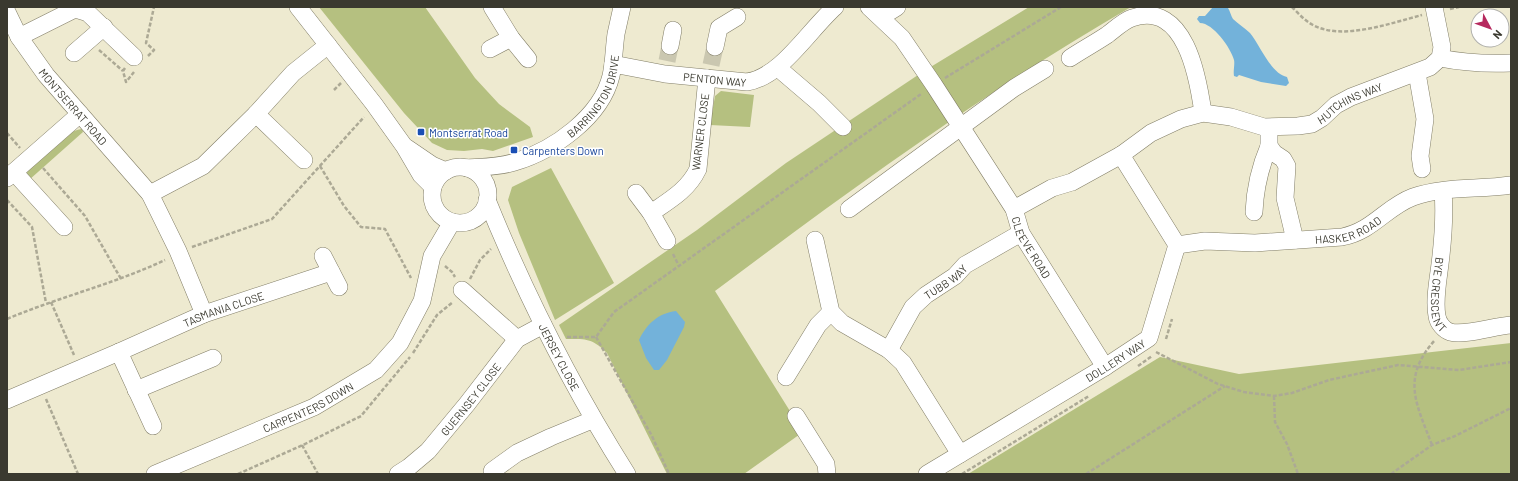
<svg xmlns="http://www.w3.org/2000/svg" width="1518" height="481" font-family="Barlow,sans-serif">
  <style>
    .green { fill: #b5c080 }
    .water { fill: #73b2da }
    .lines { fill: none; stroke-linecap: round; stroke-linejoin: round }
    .minor-tunnel { stroke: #cac7b0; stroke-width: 17; stroke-dasharray: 17 8; stroke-linecap: butt }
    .minor-casing { stroke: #827e67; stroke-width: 18 }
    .path { stroke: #aca995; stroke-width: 2.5; stroke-dasharray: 4 2; stroke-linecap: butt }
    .minor { stroke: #fff; stroke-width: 17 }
    .transit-dot { fill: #1a4fb4; stroke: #fff; stroke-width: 1.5 }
    .labels { text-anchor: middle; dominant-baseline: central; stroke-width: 3; stroke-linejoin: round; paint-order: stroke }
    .street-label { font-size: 11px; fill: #3a392f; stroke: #fff }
    .transit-label { font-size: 11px; fill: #164399; stroke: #fff; text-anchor: start }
  </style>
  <rect width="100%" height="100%" fill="#eeead0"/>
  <path class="green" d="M 319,7 L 425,7 L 475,78 L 499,104 L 530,127 L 533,137 L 493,151 L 482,149 L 464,151 L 447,150 L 432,143 L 404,113 Z
    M 1029,7 L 1131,7 C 984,92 851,189 715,291 L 803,432 L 744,474 L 667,474 L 607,353 C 592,338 586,339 566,339 L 559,325 L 697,230 L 786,163 L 924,71 Z
    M 721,91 L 754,95 L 750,127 L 710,125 L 715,96 Z
    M 82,129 L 83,132 L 29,180 L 27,173 L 28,168 C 41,158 66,130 82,129 Z
    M 551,168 L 614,283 L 555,320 L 519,233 L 508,200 L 512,187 Z
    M 1511,343 L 1511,474 L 968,474 L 1160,357 L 1239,374 Z"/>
  <path class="water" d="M 1213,7 L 1228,8 C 1230,11 1231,16 1233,19 C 1238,24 1245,28 1250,33 C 1260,45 1271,74 1287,77 L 1289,83 L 1286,86 L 1261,82 L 1239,75 L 1237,77 L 1234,76 C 1233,71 1235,64 1234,60 C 1231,48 1213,23 1200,23 L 1197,19 L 1199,16 L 1205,16 Z
    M 676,311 L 685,322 L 684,327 L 667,360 L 659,370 L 654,370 L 646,358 L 639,340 C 646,325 658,313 676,311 Z"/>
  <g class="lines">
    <path class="minor-tunnel" d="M 667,61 L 670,46
      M 711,65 L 715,47"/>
    <defs>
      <g id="minor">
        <path d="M 298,7 L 374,104 L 404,146 L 421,175 L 433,187"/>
        <path d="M 492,7 L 511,38 L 528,59"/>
        <path id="s1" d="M 869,7 L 902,38 L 934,85 L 1014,209 L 1021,233 L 1105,367"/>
        <path id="s2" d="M 7,12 L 19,37 L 46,75 L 150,194 L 178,251 L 204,314"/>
        <path d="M 881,17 L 897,7"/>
        <path d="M 19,37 L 75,9 L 88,13 L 134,57"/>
        <path d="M 670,46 L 673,30"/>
        <path d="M 715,47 L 719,28 L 737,17"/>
        <path d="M 490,49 L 511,38"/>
        <path d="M 74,53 L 104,27"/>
        <path d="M 1070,58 C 1082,50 1095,43 1107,35 C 1114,30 1123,21 1132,18 C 1185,0 1198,77 1203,113"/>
        <path d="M 1440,58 C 1464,63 1486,64 1511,63"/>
        <path id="s3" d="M 613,64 L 665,74 L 747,82 C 781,77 809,30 835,7"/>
        <path d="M 778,68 L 819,103 L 843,127"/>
        <path d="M 1417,73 L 1425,119 L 1420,156 L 1422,169"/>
        <path d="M 256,114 L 304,160"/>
        <path d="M 1269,128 L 1269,146 L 1274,153 L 1283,159 L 1287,166 L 1285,198 L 1295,240"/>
        <path d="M 407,148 L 432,165 L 446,171"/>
        <circle cx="460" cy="195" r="28"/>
        <path id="s4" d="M 467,168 C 482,167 500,167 515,162 C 554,150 601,117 611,76 C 614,62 614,48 616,34 C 618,25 620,16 622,7"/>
        <path d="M 14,172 L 64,227"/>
        <path d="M 7,178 L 80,114"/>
        <path id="s5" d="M 1443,191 C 1445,216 1443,240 1440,264 C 1438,281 1434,300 1437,316 C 1438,323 1444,330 1450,332 C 1466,336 1494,326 1511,325"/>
        <path d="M 636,193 L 651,213 L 667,241"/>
        <path d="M 150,194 L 203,166 L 256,114 L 293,73 L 328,45"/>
        <path id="s6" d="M 487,200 C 526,296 572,387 627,474"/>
        <path d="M 849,209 L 1014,88 L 1045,69"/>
        <path id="s7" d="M 1014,209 L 1052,188 L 1072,182 L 1121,155 L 1151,133 L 1181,119 L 1203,113 L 1231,117 L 1264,127 L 1298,126 L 1312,124 L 1322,118 L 1336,105 L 1351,97 L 1430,67 L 1440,58 L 1442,47 L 1434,7"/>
        <path d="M 1254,212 C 1255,189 1260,167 1269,146"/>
        <path d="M 651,213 C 670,200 688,190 698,169 L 707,78"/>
        <path id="s8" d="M 815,240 L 831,312 L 842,323 L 889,350 L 913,307 L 926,295 L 955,276 L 965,265 L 1021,233"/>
        <path id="s9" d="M 1177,245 L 1205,241 L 1255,243 L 1342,237 C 1373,231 1386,207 1413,197 C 1444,186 1479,190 1511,185"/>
        <path d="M 323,256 L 339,287"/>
        <path d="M 462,290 L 517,339"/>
        <path d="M 889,350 L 903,363 L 960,454"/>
        <path d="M 119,352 L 153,426"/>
        <path d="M 786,377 L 818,325 L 831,312"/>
        <path d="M 136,390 L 213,358"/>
        <path id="s10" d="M 7,400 L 119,352 L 204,314 L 331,272"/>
        <path d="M 796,416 L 826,464 L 827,474"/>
        <path d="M 492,471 L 517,453 L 551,437 L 592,420"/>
        <path id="s11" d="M 155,474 L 314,407 L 376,370 L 400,343 L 422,301 L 432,256 L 452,222"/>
        <path id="s12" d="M 398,474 L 409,467 L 428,451 L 467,404 L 517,339 L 543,325"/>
        <path id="s13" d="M 927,474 L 1105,367 L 1149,338 L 1177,245 L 1121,155"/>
      </g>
    </defs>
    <use href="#minor" class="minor-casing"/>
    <path class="path" d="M 1292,7 C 1298,13 1305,21 1313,25 C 1342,41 1391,23 1422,15
      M 1450,9 L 1459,7
      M 99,50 L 123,71
      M 148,56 L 154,50 L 146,43 L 154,7
      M 125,68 L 123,71 L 126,82 L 134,72
      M 945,78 L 1061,7
      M 334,90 L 341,83
      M 7,133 L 20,148
      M 320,166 L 344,206 L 361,227 L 385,229 L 411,278
      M 43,168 L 85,216 L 121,279
      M 7,200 L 32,227 L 46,303
      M 192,247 L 272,219 L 364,117
      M 673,254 L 679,266
      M 445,266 L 452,272 L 455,277
      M 470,279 L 480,260 L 491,249
      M 51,302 L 74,355
      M 7,319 C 59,297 114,284 165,260
      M 567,337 L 596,337 L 614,312 L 921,94
      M 596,337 L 652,436 L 669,474
      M 1166,339 L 1172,319
      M 1156,352 L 1218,384 L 1244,392 L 1274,396 L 1292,393 L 1329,380 L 1398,365 L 1459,370 L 1511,362
      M 413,353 L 437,315 L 453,302
      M 1138,366 L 1152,356
      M 1274,396 L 1275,422 L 1287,444 L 1298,474
      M 46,399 L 78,474
      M 302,445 L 318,474
      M 1432,445 C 1416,403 1401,378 1435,340
      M 238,474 L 305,444 L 361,416 L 410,357
      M 962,474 L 1089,396
      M 1086,474 L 1225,386
      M 1391,474 L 1432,445 L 1455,436 L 1511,408"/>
    <use href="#minor" class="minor"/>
  </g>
  <g class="transit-dot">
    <rect x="417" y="128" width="8" height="8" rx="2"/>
    <rect x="510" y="146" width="8" height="8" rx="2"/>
  </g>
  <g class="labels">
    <g class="street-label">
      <text stroke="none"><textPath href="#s3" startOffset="103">PENTON WAY</textPath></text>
      <text stroke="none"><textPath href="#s4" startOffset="156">BARRINGTON DRIVE</textPath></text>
      <text stroke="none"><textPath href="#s7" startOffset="368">HUTCHINS WAY</textPath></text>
      <text stroke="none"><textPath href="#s2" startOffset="116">MONTSERRAT ROAD</textPath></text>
      <text transform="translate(700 132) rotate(-83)">WARNER CLOSE</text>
      <text stroke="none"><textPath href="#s9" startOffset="173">HASKER ROAD</textPath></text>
      <text stroke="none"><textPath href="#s1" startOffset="292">CLEEVE ROAD</textPath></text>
      <text stroke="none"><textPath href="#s8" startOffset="234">TUBB WAY</textPath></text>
      <text stroke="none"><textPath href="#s5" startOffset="104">BYE CRESCENT</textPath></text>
      <text stroke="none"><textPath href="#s10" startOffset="235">TASMANIA CLOSE</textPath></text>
      <text stroke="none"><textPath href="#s6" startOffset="173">JERSEY CLOSE</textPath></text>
      <text stroke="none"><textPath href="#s13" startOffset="220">DOLLERY WAY</textPath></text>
      <text stroke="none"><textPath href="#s12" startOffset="105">GUERNSEY CLOSE</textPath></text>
      <text stroke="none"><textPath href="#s11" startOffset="167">CARPENTERS DOWN</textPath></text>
    </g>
    <g class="transit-label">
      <text x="429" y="132">Montserrat Road</text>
      <text x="522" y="150">Carpenters Down</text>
    </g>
  </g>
  <rect width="1518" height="481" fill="none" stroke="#3a392f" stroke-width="16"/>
  <g transform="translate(1490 28) rotate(131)"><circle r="19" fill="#ffffff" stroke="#b0b0ac"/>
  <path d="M0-3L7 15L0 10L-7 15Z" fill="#b6295e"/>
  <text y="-6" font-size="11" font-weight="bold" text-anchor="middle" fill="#3a392f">N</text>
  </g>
</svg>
